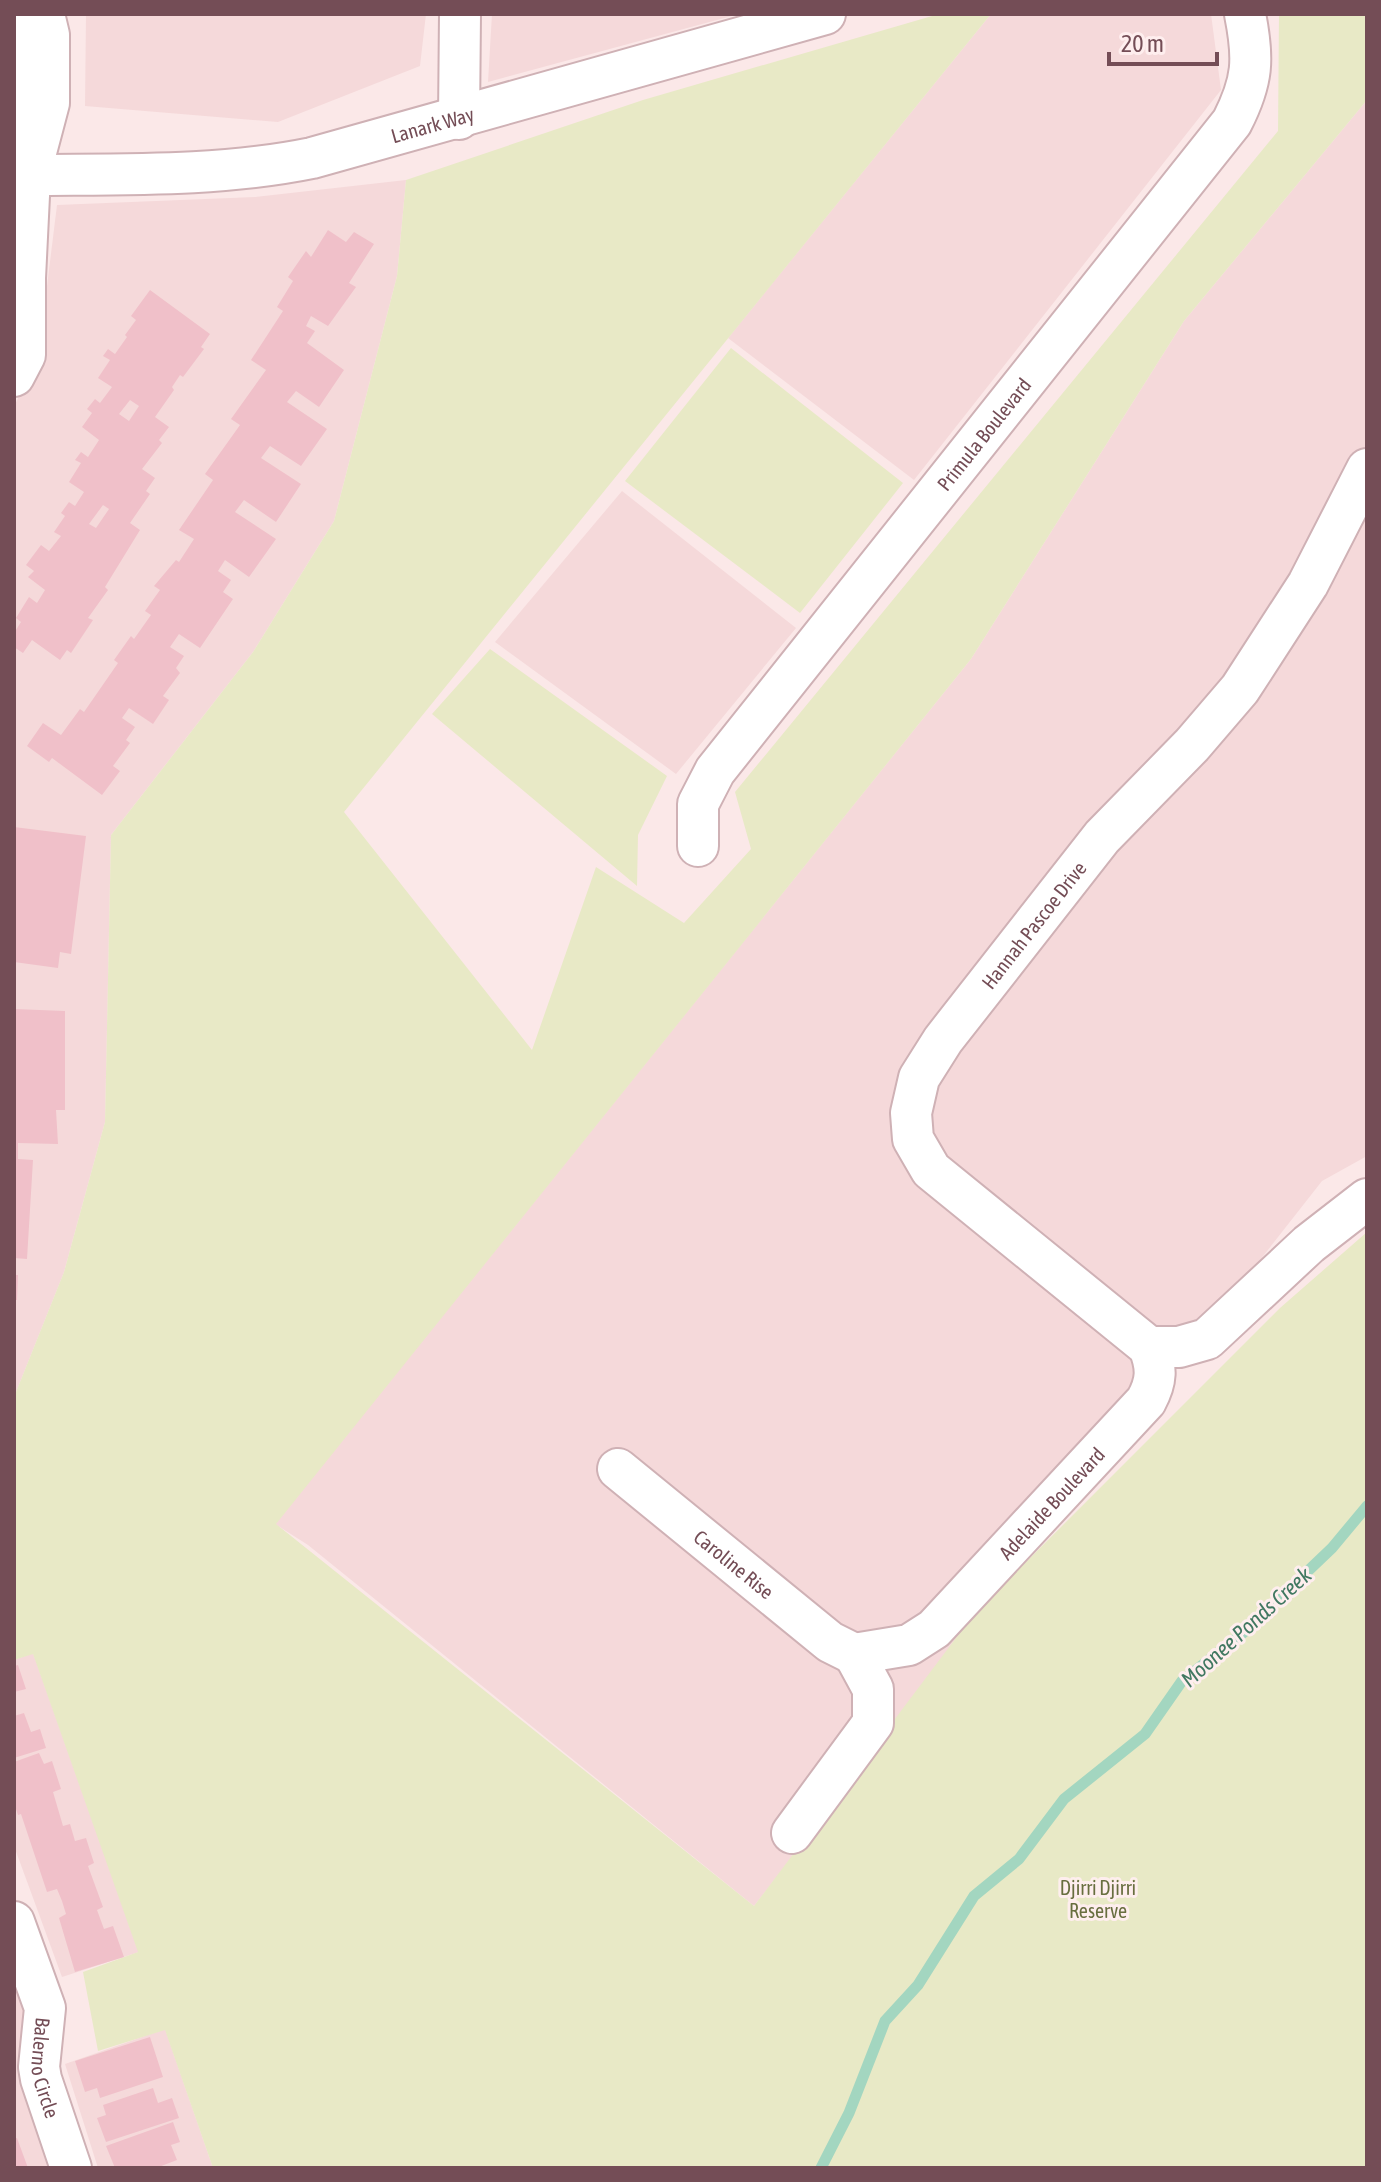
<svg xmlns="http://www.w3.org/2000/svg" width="1381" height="2182" font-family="'Asap Condensed',sans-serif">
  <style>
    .residential { fill: #f5d9da }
    .green { fill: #e8e9c6 }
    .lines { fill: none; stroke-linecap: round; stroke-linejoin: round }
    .stream { stroke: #a3d6c0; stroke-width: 11 }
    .building { fill: #f0c0c9; fill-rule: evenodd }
    .minor-casing { stroke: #cfb1b5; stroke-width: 44 }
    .minor { stroke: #fff; stroke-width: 40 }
    .labels { text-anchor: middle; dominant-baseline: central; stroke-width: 6; stroke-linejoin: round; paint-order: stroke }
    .street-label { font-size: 20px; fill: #744d56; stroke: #feeeee }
    .park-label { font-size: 20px; fill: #686e3f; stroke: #feeeee }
    .water-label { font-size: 22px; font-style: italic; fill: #417861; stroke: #feeeee }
  </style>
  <rect width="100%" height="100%" fill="#fbe8e8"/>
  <path class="residential" d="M 86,14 L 426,14 L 420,66 L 278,122 L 85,106 Z
    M 492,14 L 739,14 L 488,82 Z
    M 991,14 L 1211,14 L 1221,90 L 914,480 L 728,338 Z
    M 1367,100 L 1367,1156 L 1322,1181 L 754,1906 L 308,1545 L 275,1524 L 971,659 L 1184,321 Z
    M 406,180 L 397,276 L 334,521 L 253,652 L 111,835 L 105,1122 L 64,1272 L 14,1397 L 14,407 L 39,351 L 57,205 L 255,197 Z
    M 622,491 L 796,628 L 676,774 L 495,642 Z
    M 33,1653 L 139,1952 L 62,1977 L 14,1846 L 14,1660 Z
    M 14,1960 L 33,2016 L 54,2168 L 14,2168 Z
    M 165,2029 L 213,2168 L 98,2168 L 65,2064 Z"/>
  <path class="green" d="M 939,14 L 991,14 L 344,812 L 532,1050 L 596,867 L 684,923 L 751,849 L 735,792 L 1278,131 L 1279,14 L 1367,14 L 1367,100 L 1184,321 L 971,659 L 276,1524 L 754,1906 L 974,1614 L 1280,1308 L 1367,1232 L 1367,2168 L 213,2168 L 165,2030 L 98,2051 L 83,1972 L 138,1952 L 33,1654 L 14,1660 L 14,1397 L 64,1272 L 105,1122 L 111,835 L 253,652 L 334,521 L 397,276 L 406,180 L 643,100 Z
    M 731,348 L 903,483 L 800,613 L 625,481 Z
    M 490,649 L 667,776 L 638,835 L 637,886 L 432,714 Z"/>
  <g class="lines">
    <path class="stream" d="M 821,2168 L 849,2113 L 885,2021 L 918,1985 L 974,1896 L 1019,1859 L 1064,1799 L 1145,1734 L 1182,1681 L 1243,1633 L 1332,1548 L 1367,1506"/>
  </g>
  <path class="building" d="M 328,230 L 346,242 L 354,232 L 374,244 L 349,283 L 356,287 L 328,326 L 311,316 L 306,326 L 315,331 L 307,343 L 344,370 L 319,407 L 296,391 L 287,402 L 327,429 L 301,466 L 270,446 L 261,458 L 301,484 L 276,522 L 244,500 L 235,512 L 276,539 L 249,577 L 225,560 L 218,571 L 231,580 L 223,592 L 233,599 L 200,648 L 179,634 L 170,647 L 184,656 L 176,668 L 180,673 L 163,696 L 169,700 L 153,724 L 129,708 L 122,718 L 135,727 L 126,740 L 130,743 L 113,766 L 120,771 L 102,795 L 52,758 L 49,762 L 27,746 L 43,723 L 61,735 L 80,709 L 84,712 L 118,663 L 114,660 L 131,636 L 134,639 L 151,615 L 145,611 L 160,590 L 154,586 L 176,560 L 179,562 L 194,539 L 179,530 L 213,480 L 205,474 L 240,425 L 231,419 L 266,370 L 251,360 L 283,311 L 277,307 L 293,281 L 288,277 L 306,251 L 311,257 Z
    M 150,290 L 210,334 L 201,347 L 204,349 L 183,377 L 180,375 L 172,387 L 174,390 L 155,417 L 169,427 L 159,440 L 162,443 L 142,469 L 155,478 L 146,491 L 150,494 L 130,523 L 140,530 L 105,587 L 108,590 L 88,618 L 93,620 L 71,653 L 67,650 L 60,660 L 32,640 L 23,653 L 14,647 L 14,633 L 21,622 L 16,618 L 29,597 L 37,603 L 45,590 L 28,577 L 34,571 L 26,565 L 41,545 L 49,551 L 61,536 L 54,532 L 65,516 L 61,513 L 69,502 L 75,506 L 84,492 L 69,482 L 81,463 L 75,460 L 81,452 L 88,457 L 99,440 L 82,427 L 92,413 L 87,409 L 95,399 L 100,403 L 112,387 L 98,378 L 110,360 L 103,356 L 108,349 L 115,354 L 127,337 L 125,335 L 136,320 L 131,316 ZM 130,400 L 139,406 L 129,421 L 119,414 ZM 103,505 L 109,509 L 96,528 L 89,524 Z
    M 14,827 L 86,836 L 71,954 L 60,952 L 58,968 L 14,962 Z
    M 14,1009 L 65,1011 L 65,1110 L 56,1110 L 58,1144 L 18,1143 L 18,1159 L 33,1160 L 27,1259 L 14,1258 Z
    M 14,1275 L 18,1275 L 17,1300 L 14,1300 Z
    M 18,1665 L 26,1689 L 14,1692 L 14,1666 Z
    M 24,1713 L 31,1732 L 40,1729 L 46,1748 L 14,1758 L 14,1716 Z
    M 39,1753 L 44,1764 L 52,1761 L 61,1789 L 53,1792 L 63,1826 L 70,1824 L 75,1841 L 86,1838 L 94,1863 L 88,1866 L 103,1907 L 97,1910 L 104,1929 L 113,1926 L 124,1957 L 75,1972 L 59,1918 L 66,1914 L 62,1901 L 57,1889 L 47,1892 L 21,1814 L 18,1815 L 14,1803 L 14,1762 Z
    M 150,2037 L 163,2077 L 100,2098 L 97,2088 L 85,2092 L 75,2061 Z
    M 153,2088 L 158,2103 L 172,2098 L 179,2118 L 106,2142 L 97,2118 L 106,2115 L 103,2105 Z
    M 173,2122 L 180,2142 L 171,2145 L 177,2160 L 156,2168 L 115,2168 L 106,2146 Z
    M 17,2138 L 28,2168 L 14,2168 L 14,2139 Z"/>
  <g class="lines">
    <defs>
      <g id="minor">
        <path d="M 23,14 L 16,33 L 14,108 L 29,171"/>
        <path d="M 459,119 L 460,14"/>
        <path id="s1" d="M 30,175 C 124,174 219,177 312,158 L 825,14"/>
        <path d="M 14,376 L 25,355 L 25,278 L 30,175 L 49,103 L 49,35 L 44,14"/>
        <path id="s2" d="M 698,846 L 698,804 L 715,771 L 1232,122 C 1253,81 1254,59 1245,14"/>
        <path id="s3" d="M 1149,1347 L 931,1170 L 913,1139 L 911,1113 L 919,1078 L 943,1040 L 1102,837 L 1192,745 L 1240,689 L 1308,584 L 1367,469"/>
        <path d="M 1149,1347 L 1179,1347 L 1207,1339 L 1309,1244 L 1367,1199"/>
        <path id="s4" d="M 618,1469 L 830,1642 L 854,1654"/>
        <path id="s5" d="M 792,1833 L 873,1723 L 873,1689 L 854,1654 L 909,1645 L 934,1629 L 1146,1401 C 1157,1381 1157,1368 1149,1347"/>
        <path id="s6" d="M 14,1922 L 45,2008 L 39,2067 L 41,2079 L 71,2168"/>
      </g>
    </defs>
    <use href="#minor" class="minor-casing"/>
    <use href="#minor" class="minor"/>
  </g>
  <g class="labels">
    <g class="street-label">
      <text stroke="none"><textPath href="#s1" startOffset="408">Lanark Way</textPath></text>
      <text stroke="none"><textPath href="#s2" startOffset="510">Primula Boulevard</textPath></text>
      <text stroke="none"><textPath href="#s3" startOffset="570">Hannah Pascoe Drive</textPath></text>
      <text stroke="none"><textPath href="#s5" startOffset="468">Adelaide Boulevard</textPath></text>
      <text stroke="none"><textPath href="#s4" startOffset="150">Caroline Rise</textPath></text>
      <text stroke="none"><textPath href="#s6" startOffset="152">Balerno Circle</textPath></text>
    </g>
    <g class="park-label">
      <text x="1098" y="1887">Djirri Djirri<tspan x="1098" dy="23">Reserve</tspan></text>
    </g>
    <g class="water-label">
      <text transform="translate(1246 1627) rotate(-42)">Moonee Ponds Creek</text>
    </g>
  </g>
  <rect width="1381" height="2182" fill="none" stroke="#744d56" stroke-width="32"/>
  <path d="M1109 52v12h108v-12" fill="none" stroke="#744d56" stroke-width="4"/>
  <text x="1121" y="52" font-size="24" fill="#744d56" stroke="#feeeee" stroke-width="6" paint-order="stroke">20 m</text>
</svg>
